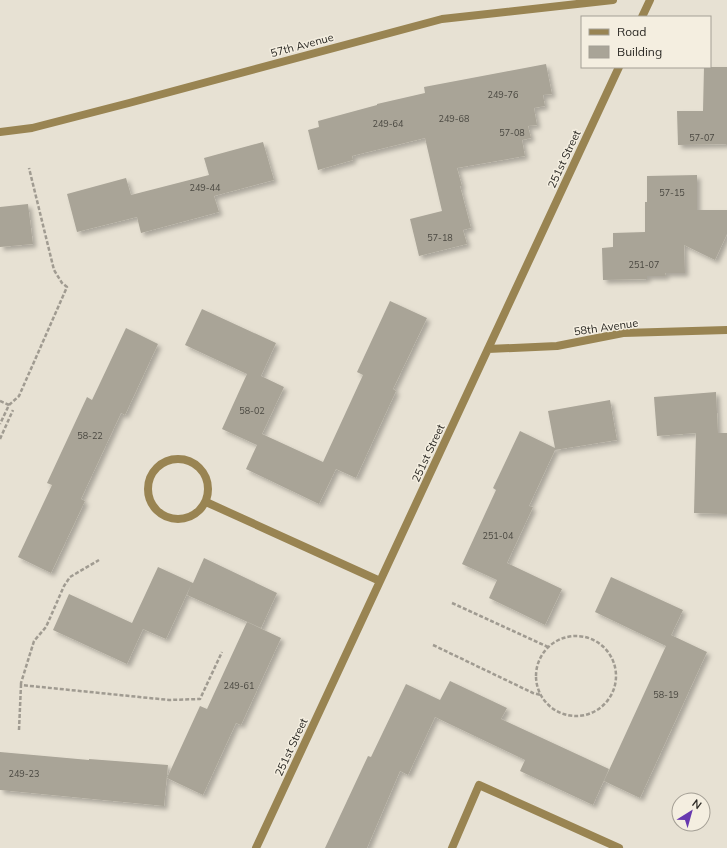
<svg xmlns="http://www.w3.org/2000/svg" width="727" height="848" font-family="Mulish,sans-serif">
  <style>
    .building { fill: #a9a497; filter: url(#shadow) }
    .lines { fill: none; stroke-linecap: round; stroke-linejoin: round }
    .path { stroke: #a09b91; stroke-width: 2.5; stroke-dasharray: 4 2; stroke-linecap: butt }
    .lane { stroke: #998452; stroke-width: 8 }
    .street { stroke: #998452; stroke-width: 8 }
    .labels { text-anchor: middle; dominant-baseline: central; stroke-width: 3; stroke-linejoin: round; paint-order: stroke }
    .number-label { font-size: 9px; fill: #4a4841 }
    .street-label { font-size: 11px; fill: #2b2924; stroke: #f4eee0 }
  </style>
  <defs>
    <filter id="shadow"><feDropShadow dx="3.5" dy="3.5" stdDeviation="2" flood-color="#0004"/></filter>
  </defs>
  <rect width="100%" height="100%" fill="#e7e1d3"/>
  <path class="building" d="M 546,64 L 552,94 L 543,95 L 545,106 L 534,108 L 537,125 L 528,126 L 531,138 L 522,140 L 525,156 L 457,168 L 462,186 L 460,186 L 471,228 L 463,230 L 467,244 L 419,256 L 410,219 L 442,211 L 425,138 L 352,156 L 353,160 L 318,170 L 308,130 L 319,127 L 318,121 L 377,105 L 377,104 L 425,93 L 424,87 Z
    M 704,67 L 727,67 L 727,144 L 678,145 L 677,111 L 703,111 Z
    M 263,142 L 274,180 L 214,196 L 219,212 L 141,233 L 137,217 L 77,232 L 67,194 L 126,178 L 131,195 L 209,175 L 204,158 Z
    M 697,175 L 697,210 L 727,210 L 727,234 L 715,260 L 684,245 L 685,273 L 665,273 L 666,276 L 647,276 L 647,279 L 603,280 L 602,248 L 613,247 L 613,233 L 645,232 L 645,202 L 647,202 L 647,176 Z
    M 28,204 L 33,244 L 0,247 L 0,207 Z
    M 390,301 L 427,318 L 393,389 L 396,391 L 356,478 L 336,469 L 319,504 L 246,469 L 257,445 L 222,429 L 247,374 L 185,345 L 202,309 L 276,343 L 261,376 L 284,387 L 262,434 L 323,462 L 363,375 L 357,372 Z
    M 126,328 L 158,344 L 125,415 L 121,413 L 81,499 L 85,501 L 51,573 L 18,557 L 52,485 L 47,483 L 87,397 L 92,400 Z
    M 716,392 L 718,433 L 727,433 L 727,514 L 694,513 L 696,433 L 657,436 L 654,397 Z
    M 610,400 L 617,440 L 555,450 L 529,506 L 533,507 L 507,563 L 562,589 L 545,625 L 489,598 L 497,580 L 462,564 L 496,490 L 493,488 L 520,431 L 555,448 L 548,411 Z
    M 204,558 L 277,593 L 261,628 L 187,595 L 191,585 L 166,639 L 143,629 L 127,664 L 53,630 L 69,594 L 132,623 L 158,567 L 193,583 Z
    M 611,577 L 683,610 L 666,646 L 595,612 Z
    M 247,622 L 281,638 L 241,725 L 236,723 L 203,795 L 167,778 L 200,706 L 207,709 Z
    M 671,635 L 707,652 L 640,798 L 604,781 Z
    M 450,681 L 507,708 L 501,719 L 609,769 L 593,805 L 520,771 L 525,760 L 435,717 L 408,775 L 400,771 L 367,848 L 325,848 L 368,756 L 371,757 L 406,684 L 440,700 Z
    M 0,752 L 89,760 L 89,759 L 168,765 L 164,806 L 0,790 Z"/>
  <g class="lines">
    <path class="path" d="M 0,401 L 9,405 L 0,424
      M 9,405 L 19,396 L 67,287 L 62,283 L 54,270 L 29,168
      M 0,439 L 13,410
      M 452,603 L 548,647
      M536 676a40 40 0 1 1 80 0a40 40 0 1 1-80 0Z
      M 433,645 L 533,693 L 541,695
      M 21,685 L 21,683 L 34,641 L 46,627 L 64,586 L 70,577 L 99,560
      M 19,730 L 21,685 L 169,700 L 200,699 L 222,652"/>
    <path class="lane" d="M 452,848 L 479,785 L 619,848"/>
    <path class="street" d="M 642,17 L 650,0
      M 0,132 L 32,128 L 129,103 L 442,19 L 613,0
      M 488,349 L 557,346 L 623,333 L 727,330
      M148 489a30 30 0 1 1 60 0a30 30 0 1 1-60 0Z
      M 206,502 L 380,581
      M 256,848 L 619,67"/>
  </g>
  <g class="labels">
    <g class="number-label">
      <text x="503" y="94">249-76</text>
      <text x="454" y="118">249-68</text>
      <text x="388" y="123">249-64</text>
      <text x="512" y="132">57-08</text>
      <text x="702" y="137">57-07</text>
      <text x="205" y="187">249-44</text>
      <text x="672" y="192">57-15</text>
      <text x="440" y="237">57-18</text>
      <text x="644" y="264">251-07</text>
      <text x="252" y="410">58-02</text>
      <text x="90" y="435">58-22</text>
      <text x="498" y="535">251-04</text>
      <text x="239" y="685">249-61</text>
      <text x="666" y="694">58-19</text>
      <text x="24" y="773">249-23</text>
    </g>
    <g class="street-label">
      <text transform="translate(302 45) rotate(-15)">57th Avenue</text>
      <text transform="translate(564 159) rotate(-65)">251st Street</text>
      <text transform="translate(606 327) rotate(-8)">58th Avenue</text>
      <text transform="translate(428 453) rotate(-65)">251st Street</text>
      <text transform="translate(291 747) rotate(-65)">251st Street</text>
    </g>
  </g>
  <rect x="581" y="16" width="130" height="52" fill="#f4eee0" stroke="#a49f95"/>
  <rect x="589" y="29" width="20" height="6" fill="#998452" stroke="#a49f95"/>
  <text x="617" y="36" font-size="12" fill="#2b2924">Road</text>
  <rect x="589" y="46" width="20" height="12" fill="#a9a497" stroke="#a49f95"/>
  <text x="617" y="56" font-size="12" fill="#2b2924">Building</text>
  <g transform="translate(691 812) rotate(37)"><circle r="19" fill="#f4eee0" stroke="#a49f95"/>
  <path d="M0-3L7 15L0 10L-7 15Z" fill="#6738af"/>
  <text y="-6" font-size="11" font-weight="bold" text-anchor="middle" fill="#2b2924">N</text>
  </g>
</svg>
